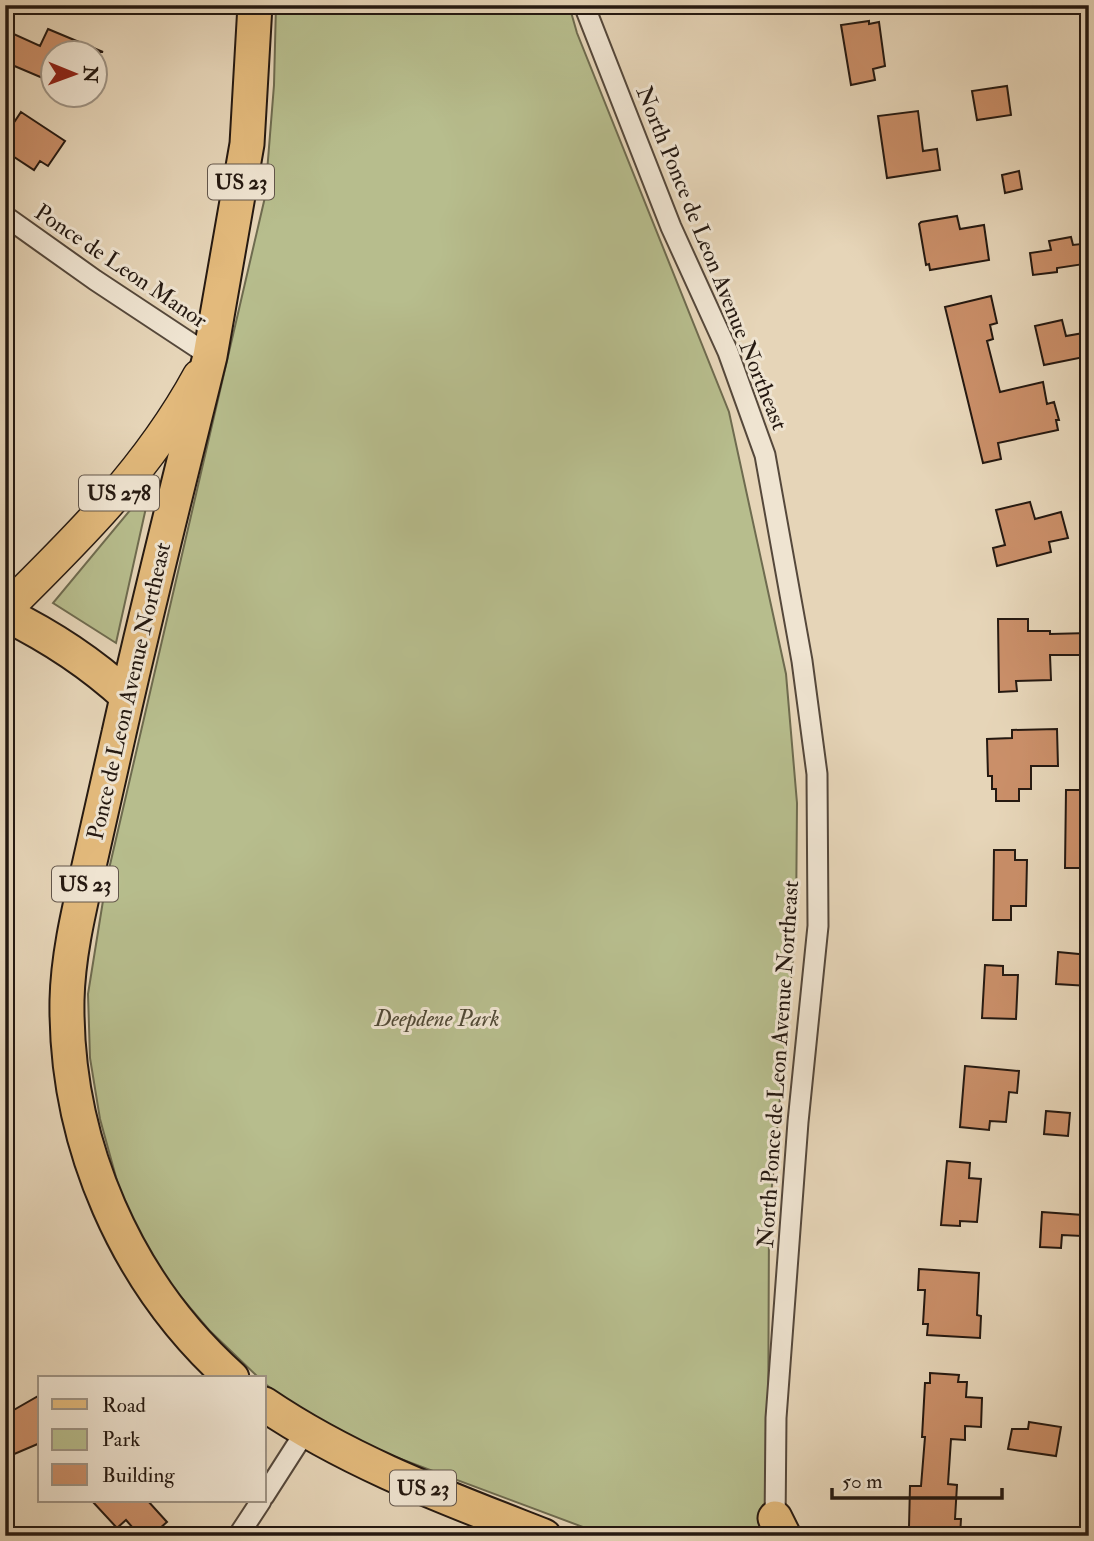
<svg xmlns="http://www.w3.org/2000/svg" width="1094" height="1541" font-family="'IM FELL Double Pica',serif">
  <style>
    .green { fill: #b7bd8d; stroke: #6e6b4f; stroke-width: 2 }
    .building { fill: #ca8f69; stroke: #251911; stroke-width: 2 }
    .lines { fill: none; stroke-linecap: round; stroke-linejoin: round }
    .minor-casing { stroke: #55483b; stroke-width: 23 }
    .primary-casing { stroke: #251911; stroke-width: 35 }
    .trunk-casing { stroke: #251911; stroke-width: 37 }
    .minor { stroke: #efe4d1; stroke-width: 19 }
    .primary { stroke: #e3ba7c; stroke-width: 32 }
    .trunk { stroke: #e3ba7c; stroke-width: 33 }
    .labels { text-anchor: middle; dominant-baseline: central; stroke-width: 6; stroke-linejoin: round; paint-order: stroke }
    .shield { fill: #efe4d1; stroke: #62564b; stroke-width: 2 }
    .shield-label { font-size: 21px; font-weight: bold; fill: #251911 }
    .street-label { font-size: 23px; fill: #251911; stroke: #efe4d1 }
    .park-label { font-size: 23px; font-style: italic; fill: #514a36; stroke: #efe4d1 }
  </style>
  <rect width="100%" height="100%" fill="#e6d5b8"/>
  <filter id="stains"><feTurbulence type="fractalNoise" baseFrequency=".00286" numOctaves="4"/><feColorMatrix values="0 0 0 0 .2 0 0 0 0 .09 0 0 0 0 .02 0 0 0 .5 -.17"/></filter>
  <radialGradient id="worn" r=".72"><stop offset=".6" stop-color="#630" stop-opacity="0"/><stop offset="1" stop-color="#630" stop-opacity=".3"/></radialGradient>
  <path class="green" d="M 276,5 L 569,5 L 577,33 L 729,412 L 786,674 L 797,803 L 796,924 L 769,1218 L 768,1466 L 765,1525 L 758,1536 L 607,1536 L 374,1449 L 311,1419 L 264,1383 L 264,1378 L 259,1378 L 209,1330 L 158,1270 L 122,1199 L 100,1119 L 90,1058 L 88,994 L 106,882 L 265,197 L 274,85 Z
    M 151,485 L 116,643 L 53,603 Z"/>
  <path class="building" d="M 869,21 L 869,24 L 879,22 L 885,66 L 873,69 L 875,80 L 851,85 L 841,25 Z
    M 48,29 L 103,52 L 52,52 L 52,82 L 5,62 L 5,30 L 40,46 Z
    M 1007,86 L 1011,115 L 977,120 L 972,91 Z
    M 918,111 L 923,151 L 937,149 L 940,170 L 887,178 L 878,116 Z
    M 21,112 L 65,141 L 48,166 L 40,161 L 34,170 L 5,151 L 5,136 Z
    M 1019,171 L 1022,189 L 1005,193 L 1002,175 Z
    M 957,216 L 960,229 L 984,225 L 989,260 L 930,270 L 929,264 L 926,265 L 919,224 L 921,222 Z
    M 1071,237 L 1073,245 L 1081,244 L 1084,264 L 1057,268 L 1057,272 L 1033,275 L 1030,253 L 1051,250 L 1049,241 Z
    M 991,296 L 997,323 L 990,325 L 993,339 L 987,341 L 1000,392 L 1043,382 L 1047,404 L 1054,402 L 1059,420 L 1056,420 L 1058,430 L 998,443 L 1001,459 L 983,463 L 945,307 Z
    M 1062,320 L 1066,336 L 1089,332 L 1089,356 L 1044,365 L 1035,326 Z
    M 1030,502 L 1035,519 L 1061,512 L 1068,538 L 1049,542 L 1051,552 L 997,566 L 993,548 L 1005,545 L 996,510 Z
    M 998,619 L 1028,619 L 1028,631 L 1050,631 L 1050,634 L 1089,633 L 1089,655 L 1050,655 L 1051,680 L 1016,681 L 1017,691 L 999,692 Z
    M 1057,729 L 1058,766 L 1031,766 L 1031,789 L 1019,789 L 1019,801 L 996,801 L 996,789 L 992,789 L 992,776 L 988,776 L 987,739 L 1012,738 L 1012,730 Z
    M 1066,790 L 1089,790 L 1089,868 L 1065,868 Z
    M 994,850 L 1015,850 L 1015,860 L 1027,860 L 1026,906 L 1011,906 L 1011,920 L 993,920 Z
    M 1058,952 L 1089,955 L 1089,986 L 1056,984 Z
    M 985,965 L 1003,966 L 1003,975 L 1018,975 L 1016,1019 L 982,1018 Z
    M 965,1066 L 1019,1071 L 1017,1093 L 1009,1092 L 1006,1122 L 990,1121 L 989,1130 L 960,1127 Z
    M 1046,1111 L 1070,1113 L 1068,1136 L 1044,1134 Z
    M 947,1161 L 970,1163 L 969,1178 L 981,1179 L 977,1222 L 960,1221 L 960,1226 L 941,1225 Z
    M 1042,1212 L 1083,1215 L 1082,1236 L 1062,1235 L 1061,1248 L 1040,1247 Z
    M 919,1269 L 979,1273 L 977,1315 L 981,1316 L 980,1338 L 927,1335 L 928,1324 L 923,1324 L 925,1290 L 918,1290 Z
    M 930,1373 L 959,1375 L 958,1382 L 967,1382 L 966,1397 L 982,1398 L 981,1427 L 965,1426 L 965,1440 L 951,1439 L 948,1484 L 957,1485 L 955,1519 L 961,1519 L 960,1536 L 912,1536 L 913,1527 L 909,1527 L 910,1486 L 921,1486 L 925,1437 L 922,1437 L 925,1383 L 930,1383 Z
    M 40,1395 L 40,1443 L 12,1455 L 5,1443 L 5,1415 Z
    M 1029,1422 L 1061,1427 L 1056,1456 L 1008,1449 L 1012,1429 L 1028,1429 Z
    M 92,1501 L 148,1501 L 167,1522 L 151,1536 L 140,1536 L 126,1520 L 117,1528 Z"/>
  <g class="lines">
    <defs>
      <path id="minor" d="M 584,5 L 671,227 L 728,352 L 765,455 L 802,661 L 817,774 L 818,926 L 798,1122 L 776,1418 L 775,1527
        M 5,216 L 95,280 L 210,356
        M 264,1496 L 305,1432
        M 238,1536 L 261,1501"/>
      <path id="primary" d="M 5,610 C 79,537 149,468 199,376"/>
      <path id="trunk" d="M 5,614 C 50,636 90,662 127,696
        M 232,1378 C 126,1283 65,1143 67,1000 C 68,955 79,910 89,866 C 99,821 109,777 119,733 C 147,607 179,482 210,356 L 247,144 L 255,5
        M 264,1404 C 351,1463 447,1498 544,1536
        M 775,1518 L 784,1536"/>
    </defs>
    <use href="#minor" class="minor-casing"/>
    <use href="#primary" class="primary-casing"/>
    <use href="#trunk" class="trunk-casing"/>
    <use href="#minor" class="minor"/>
    <use href="#primary" class="primary"/>
    <use href="#trunk" class="trunk"/>
  </g>
  <g class="labels">
    <g class="shield">
      <rect x="208" y="164.5" width="66" height="35" rx="5"/>
      <rect x="79" y="475.5" width="80" height="35" rx="5"/>
      <rect x="52" y="866.5" width="66" height="35" rx="5"/>
      <rect x="390" y="1470.5" width="66" height="35" rx="5"/>
    </g>
    <g class="shield-label">
      <text x="241" y="182">US 23</text>
      <text x="119" y="493">US 278</text>
      <text x="85" y="884">US 23</text>
      <text x="423" y="1488">US 23</text>
    </g>
    <g class="street-label">
      <text transform="translate(712 258) rotate(68)">North Ponce de Leon Avenue Northeast</text>
      <text transform="translate(121 266) rotate(34)">Ponce de Leon Manor</text>
      <text transform="translate(129 691) rotate(-77)">Ponce de Leon Avenue Northeast</text>
      <text transform="translate(778 1064) rotate(-86)">North Ponce de Leon Avenue Northeast</text>
    </g>
    <g class="park-label">
      <text x="437" y="1018">Deepdene Park</text>
    </g>
  </g>
  <rect width="1094" height="1541" fill="none" stroke="#e6d5b8" stroke-width="28"/>
  <rect x="7" y="7" width="1080" height="1527" fill="none" stroke="#251911" stroke-width="3.5"/>
  <rect x="14" y="14" width="1066" height="1513" fill="none" stroke="#251911" stroke-width="2"/>
  <rect x="38" y="1376" width="228" height="126" fill="#efe4d1" stroke="#9e9384" stroke-width="2"/>
  <rect x="52" y="1399" width="35" height="10" fill="#e3ba7c" stroke="#9e9384" stroke-width="2"/>
  <text x="102" y="1412" font-size="21" fill="#251911">Road</text>
  <rect x="52" y="1429" width="35" height="21" fill="#b7bd8d" stroke="#9e9384" stroke-width="2"/>
  <text x="102" y="1446" font-size="21" fill="#251911">Park</text>
  <rect x="52" y="1464" width="35" height="21" fill="#ca8f69" stroke="#9e9384" stroke-width="2"/>
  <text x="102" y="1482" font-size="21" fill="#251911">Building</text>
  <g transform="translate(74 74) rotate(91)"><circle r="33" fill="#efe4d1" stroke="#9e9384" stroke-width="2"/>
  <path d="M0-5L12 26L0 18L-12 26Z" fill="#8f2418"/>
  <text y="-10" font-size="19" font-weight="bold" text-anchor="middle" fill="#251911">N</text>
  </g>
  <path d="M832 1488v10h170v-10" fill="none" stroke="#251911" stroke-width="3.5"/>
  <text x="842" y="1488" font-size="21" fill="#251911" stroke="#efe4d1" stroke-width="5" paint-order="stroke">50 m</text>
  <rect width="100%" height="100%" filter="url(#stains)"/>
  <rect width="100%" height="100%" fill="url(#worn)"/>
</svg>
